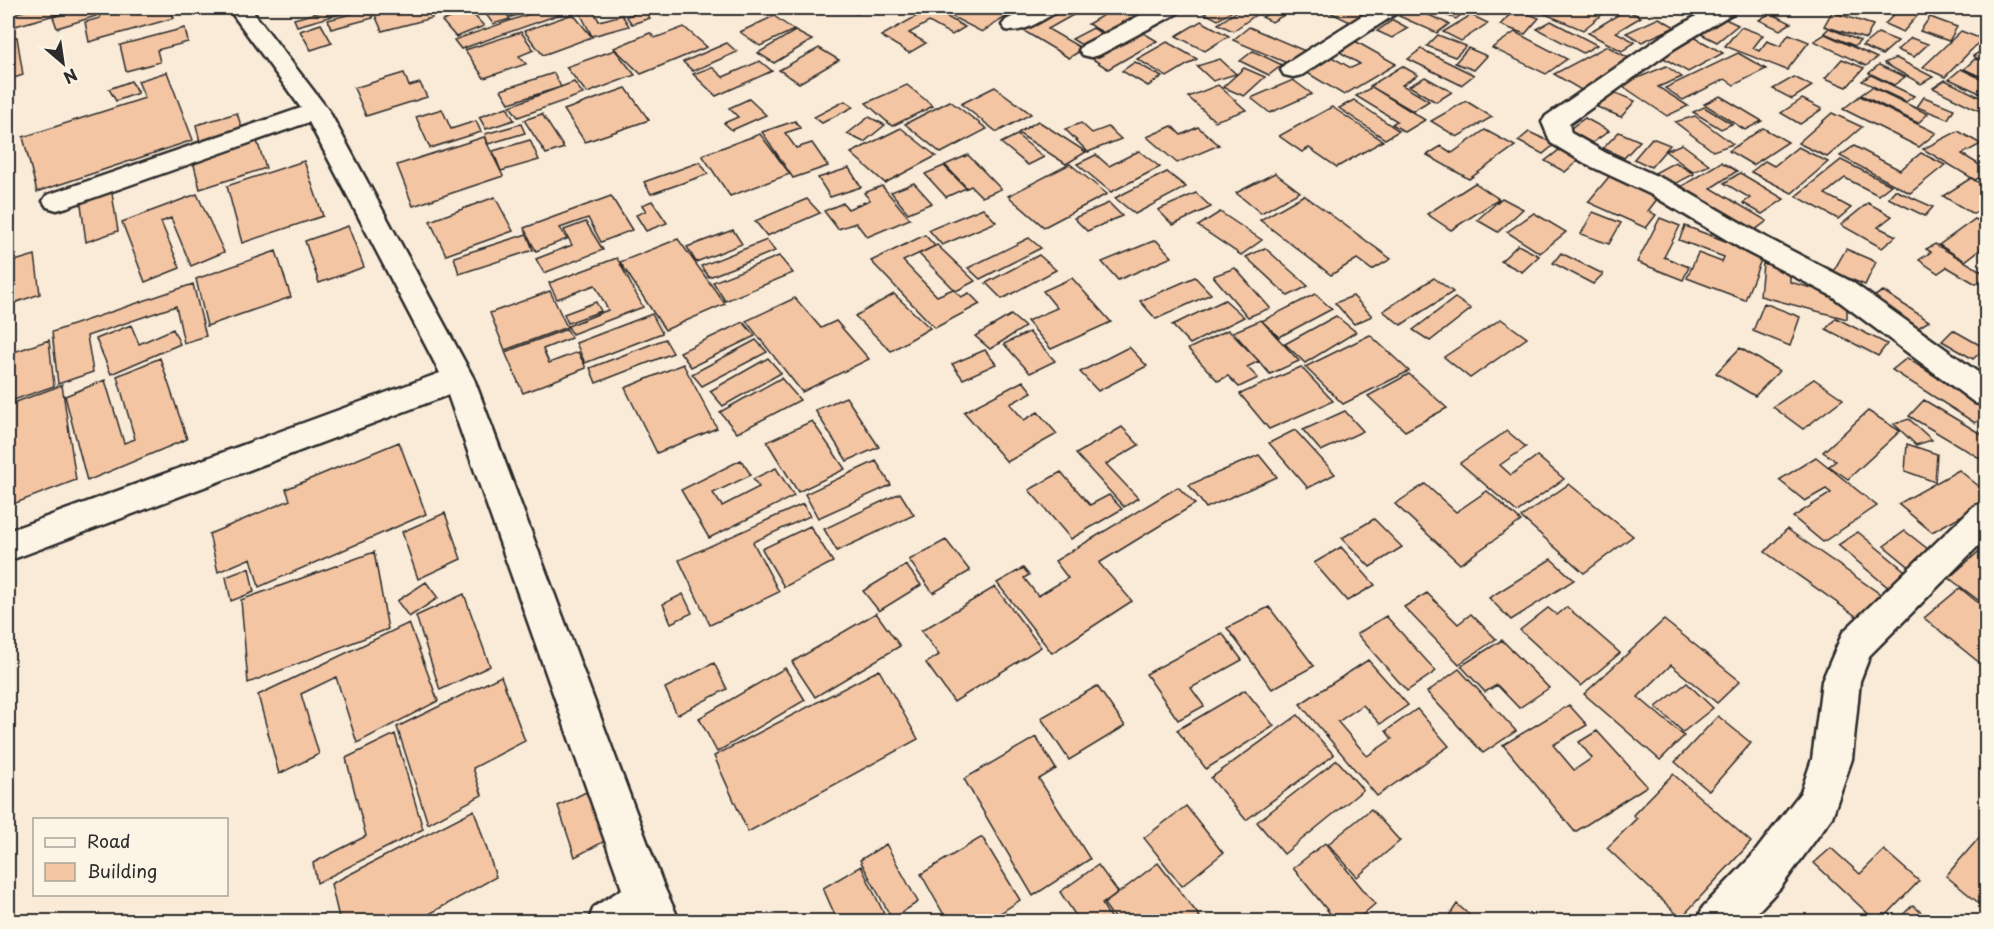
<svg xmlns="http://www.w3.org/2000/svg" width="1994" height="929" font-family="'Playpen Sans',sans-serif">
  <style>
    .building { fill: #f4c5a3; stroke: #2b2b2b; stroke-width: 1.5 }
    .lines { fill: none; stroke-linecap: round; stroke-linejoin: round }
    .minor-casing { stroke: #2b2b2b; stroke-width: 5 }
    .minor { fill: #fcf5e5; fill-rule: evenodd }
  </style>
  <rect width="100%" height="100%" fill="#faebd8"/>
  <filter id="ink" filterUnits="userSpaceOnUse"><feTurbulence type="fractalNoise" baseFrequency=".0167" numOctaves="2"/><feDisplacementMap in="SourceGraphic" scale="12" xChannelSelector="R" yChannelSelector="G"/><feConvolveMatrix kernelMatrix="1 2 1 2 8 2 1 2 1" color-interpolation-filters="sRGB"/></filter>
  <g filter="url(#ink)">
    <path class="building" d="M 36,8 L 73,8 L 73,10 L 8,28 L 8,15 Z
      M 85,8 L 93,8 L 96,16 L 57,28 L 53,17 Z
      M 98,8 L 170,8 L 174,18 L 89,42 L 85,22 L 100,18 Z
      M 334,8 L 361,8 L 297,26 L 294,19 Z
      M 372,8 L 428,8 L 432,18 L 382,31 Z
      M 492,8 L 502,8 L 510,19 L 493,24 L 483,10 Z
      M 505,8 L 525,8 L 527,12 L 511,17 Z
      M 547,8 L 569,8 L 572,10 L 461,49 L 454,40 Z
      M 841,8 L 867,8 L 857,14 Z
      M 931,8 L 965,27 L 952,35 L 929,22 L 909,33 L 926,43 L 909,53 L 881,36 Z
      M 935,8 L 1012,8 L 1017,10 L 982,32 Z
      M 1056,8 L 1073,15 L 1048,29 L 1083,49 L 1069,58 L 1019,28 Z
      M 1107,8 L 1142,8 L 1146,9 L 1106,34 L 1088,24 L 1112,10 Z
      M 1195,8 L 1233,8 L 1234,10 L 1218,20 Z
      M 1242,8 L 1257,14 L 1233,31 L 1218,24 Z
      M 1248,8 L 1264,8 L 1269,10 L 1260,15 Z
      M 1278,8 L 1293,10 L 1272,22 L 1262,17 Z
      M 1321,8 L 1377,8 L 1352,23 Z
      M 1410,8 L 1413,8 L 1449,24 L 1437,33 L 1399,16 Z
      M 1427,8 L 1464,8 L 1468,9 L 1456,19 Z
      M 1469,8 L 1497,8 L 1487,15 Z
      M 1535,8 L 1610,8 L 1583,30 L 1533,9 Z
      M 1900,8 L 1918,15 L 1903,32 L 1885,24 Z
      M 370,9 L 373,18 L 331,29 L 328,20 Z
      M 593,9 L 599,21 L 622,15 L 629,26 L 592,36 L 580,13 Z
      M 1515,9 L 1539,18 L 1525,34 L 1500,25 Z
      M 1626,10 L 1641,17 L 1616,32 L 1635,42 L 1622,51 L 1588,33 Z
      M 470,11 L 484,26 L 456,37 L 442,21 Z
      M 645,11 L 650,18 L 632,24 L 626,16 Z
      M 1832,12 L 1873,25 L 1866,39 L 1824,26 Z
      M 1770,13 L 1791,23 L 1780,30 L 1759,20 Z
      M 573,14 L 592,37 L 543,55 L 524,31 Z
      M 1471,15 L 1488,23 L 1461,41 L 1443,32 Z
      M 774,16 L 794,30 L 760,46 L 740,32 Z
      M 1721,17 L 1738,25 L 1717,42 L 1701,34 Z
      M 1930,17 L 1957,27 L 1949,41 L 1920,31 Z
      M 1659,18 L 1675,27 L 1642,42 L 1626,33 Z
      M 1393,20 L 1408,28 L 1392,38 L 1377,31 Z
      M 1201,21 L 1229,36 L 1205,51 L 1176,36 Z
      M 1551,21 L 1597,45 L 1583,53 L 1537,29 Z
      M 321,24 L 332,43 L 311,50 L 300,31 Z
      M 684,27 L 707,47 L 641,74 L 614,48 L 650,33 L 655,38 Z
      M 1249,27 L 1305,51 L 1289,64 L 1233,40 Z
      M 1741,27 L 1763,35 L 1753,48 L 1759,51 L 1767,41 L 1780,46 L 1789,34 L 1809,42 L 1787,70 L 1725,46 Z
      M 185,28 L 188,42 L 157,50 L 160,62 L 126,71 L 120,45 Z
      M 1093,28 L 1109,38 L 1088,49 L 1072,39 Z
      M 1829,28 L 1860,41 L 1855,46 L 1824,33 Z
      M 1137,29 L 1157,41 L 1108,69 L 1088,56 Z
      M 795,31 L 812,40 L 774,63 L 758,53 Z
      M 1961,31 L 1982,39 L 1945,77 L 1923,67 Z
      M 521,32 L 534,50 L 519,56 L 526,64 L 484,78 L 465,50 Z
      M 1515,32 L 1567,59 L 1546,74 L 1492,48 Z
      M 1878,33 L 1898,41 L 1882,55 L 1862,46 Z
      M 1825,34 L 1877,58 L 1866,66 L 1814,41 Z
      M 1438,35 L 1466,46 L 1455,57 L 1427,46 Z
      M 1692,36 L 1723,53 L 1688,72 L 1658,55 Z
      M 17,37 L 23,75 L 8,80 L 8,39 Z
      M 1911,38 L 1928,44 L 1914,57 L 1897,50 Z
      M 1355,41 L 1396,64 L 1344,95 L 1304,71 L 1330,56 L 1351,68 L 1360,64 L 1338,51 Z
      M 1167,42 L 1197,59 L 1167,77 L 1137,59 Z
      M 727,43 L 737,52 L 693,71 L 683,62 Z
      M 1607,46 L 1634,61 L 1581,90 L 1554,74 Z
      M 819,48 L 839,60 L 799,83 L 779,70 Z
      M 1468,48 L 1487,56 L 1474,70 L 1455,63 Z
      M 1986,48 L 1986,63 L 1973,56 Z
      M 1421,49 L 1474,75 L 1461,85 L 1408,59 Z
      M 615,50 L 635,75 L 587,93 L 566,67 Z
      M 1253,51 L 1282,65 L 1269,75 L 1240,61 Z
      M 1738,53 L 1766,69 L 1734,85 L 1725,79 L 1683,100 L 1665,88 Z
      M 1896,58 L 1933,77 L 1921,84 L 1884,63 Z
      M 1220,59 L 1236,74 L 1213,81 L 1197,66 Z
      M 1842,59 L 1864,68 L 1847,87 L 1825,78 Z
      M 1975,59 L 1986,64 L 1986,79 L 1964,69 Z
      M 760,61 L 772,71 L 716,96 L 693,74 L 712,67 L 723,77 Z
      M 1135,62 L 1162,77 L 1148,86 L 1122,71 Z
      M 1879,65 L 1905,77 L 1894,85 L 1869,73 Z
      M 1402,66 L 1418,75 L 1402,85 L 1429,101 L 1413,111 L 1370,86 Z
      M 1666,66 L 1682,77 L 1658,87 L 1688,106 L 1667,116 L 1621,85 Z
      M 1244,68 L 1265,77 L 1244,96 L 1223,87 Z
      M 1961,69 L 1986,81 L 1986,96 L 1949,79 Z
      M 167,72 L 193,140 L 37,192 L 23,137 L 145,98 L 138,81 Z
      M 404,73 L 409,86 L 420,83 L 427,97 L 366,116 L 354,88 Z
      M 554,73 L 561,87 L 509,103 L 501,90 Z
      M 1871,75 L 1914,96 L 1906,102 L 1862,81 Z
      M 1425,77 L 1452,92 L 1436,102 L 1409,86 Z
      M 1794,77 L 1812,86 L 1792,99 L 1773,89 Z
      M 1293,80 L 1312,94 L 1270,113 L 1251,98 Z
      M 1945,80 L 1986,100 L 1986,114 L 1933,88 Z
      M 131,81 L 138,93 L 116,101 L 109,89 Z
      M 574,82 L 583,94 L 518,117 L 510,106 Z
      M 907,85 L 933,106 L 892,126 L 866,103 Z
      M 1218,85 L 1246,110 L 1215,121 L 1188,97 Z
      M 995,87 L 1031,114 L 997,132 L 961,104 Z
      M 1372,87 L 1425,120 L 1405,132 L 1392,124 L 1397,121 L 1356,96 Z
      M 1872,87 L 1928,114 L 1918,123 L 1861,95 Z
      M 626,88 L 649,120 L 585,142 L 564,110 Z
      M 1611,91 L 1635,101 L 1621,117 L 1597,107 Z
      M 1720,96 L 1762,121 L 1745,130 L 1704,104 Z
      M 1860,96 L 1936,133 L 1919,147 L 1843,109 Z
      M 1924,97 L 1954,109 L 1948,119 L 1917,107 Z
      M 749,99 L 766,115 L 732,130 L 724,123 L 738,117 L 729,108 Z
      M 1802,99 L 1822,109 L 1800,124 L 1781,113 Z
      M 1354,100 L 1399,131 L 1385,139 L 1339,108 Z
      M 845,101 L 853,107 L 822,123 L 814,117 Z
      M 950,101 L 987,129 L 941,153 L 905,124 Z
      M 1466,101 L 1492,117 L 1457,137 L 1431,121 Z
      M 507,107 L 514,120 L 486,129 L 479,117 Z
      M 1332,107 L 1383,141 L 1337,167 L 1309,148 L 1302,152 L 1279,136 Z
      M 1704,107 L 1732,124 L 1721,129 L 1693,112 Z
      M 442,109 L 451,129 L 476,121 L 481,132 L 430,148 L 416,117 Z
      M 237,113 L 242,129 L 200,142 L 196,125 Z
      M 1832,113 L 1862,127 L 1827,157 L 1798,143 Z
      M 542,114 L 564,148 L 546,154 L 524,120 Z
      M 1695,116 L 1733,144 L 1713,151 L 1675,122 Z
      M 869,117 L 885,125 L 864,142 L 847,134 Z
      M 1585,118 L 1609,131 L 1592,143 L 1568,130 Z
      M 795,121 L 800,128 L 785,133 L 796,148 L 812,143 L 828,166 L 793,178 L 762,132 Z
      M 1038,121 L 1086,152 L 1066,164 L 1018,133 Z
      M 1081,123 L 1092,133 L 1108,127 L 1121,139 L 1088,152 L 1065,129 Z
      M 521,124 L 525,133 L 488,144 L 485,134 Z
      M 1172,126 L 1181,135 L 1198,127 L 1219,145 L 1177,163 L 1147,137 Z
      M 901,128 L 936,156 L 885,183 L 851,153 Z
      M 1763,128 L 1788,142 L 1753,165 L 1729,151 Z
      M 1485,130 L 1515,146 L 1469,179 L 1427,155 L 1441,146 L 1452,153 Z
      M 1958,131 L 1981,144 L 1962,154 L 1986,169 L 1986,174 L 1975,180 L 1923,149 Z
      M 1529,132 L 1555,144 L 1543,154 L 1518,141 Z
      M 1619,132 L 1640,141 L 1624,158 L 1603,148 Z
      M 760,134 L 790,174 L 730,196 L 702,155 Z
      M 1017,135 L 1044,157 L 1028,165 L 1001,143 Z
      M 484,137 L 503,176 L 413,206 L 397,165 Z
      M 1652,138 L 1670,145 L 1651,167 L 1634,159 Z
      M 530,140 L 539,160 L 501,171 L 493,151 Z
      M 257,141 L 266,168 L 200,189 L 193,161 Z
      M 1682,144 L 1710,165 L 1693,172 L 1665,151 Z
      M 1854,146 L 1900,170 L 1921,153 L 1945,165 L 1910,193 L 1840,156 Z
      M 1563,147 L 1582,157 L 1565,172 L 1545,161 Z
      M 1798,147 L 1828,162 L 1792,193 L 1751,172 L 1765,161 L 1774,166 Z
      M 1139,151 L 1160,167 L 1111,192 L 1077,164 L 1096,155 L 1109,166 Z
      M 968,155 L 1001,189 L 982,197 L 971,186 L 967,188 L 945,165 Z
      M 1841,160 L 1891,185 L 1878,195 L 1845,178 L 1825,194 L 1851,208 L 1838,219 L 1796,196 Z
      M 304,161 L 323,216 L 242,243 L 227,186 Z
      M 700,162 L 708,174 L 651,194 L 644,182 Z
      M 1675,162 L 1694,174 L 1669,187 L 1651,175 Z
      M 1721,162 L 1737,171 L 1711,188 L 1767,221 L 1752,232 L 1679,188 Z
      M 1070,164 L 1107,194 L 1044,227 L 1008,196 Z
      M 944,166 L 966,188 L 946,197 L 925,174 Z
      M 849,168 L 861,187 L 830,197 L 818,178 Z
      M 1167,172 L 1186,187 L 1135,214 L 1115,198 Z
      M 1613,172 L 1661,194 L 1648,211 L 1656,215 L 1646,228 L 1588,202 Z
      M 1275,173 L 1300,192 L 1261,213 L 1236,193 Z
      M 1740,173 L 1784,199 L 1762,214 L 1743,203 L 1750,198 L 1724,183 Z
      M 1971,178 L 1986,187 L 1986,206 L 1973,214 L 1943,196 Z
      M 914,183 L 932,203 L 908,213 L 891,192 Z
      M 1475,183 L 1499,199 L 1451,230 L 1427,214 Z
      M 882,186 L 910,219 L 867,237 L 856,223 L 838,229 L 824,211 L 843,203 L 848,209 L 870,200 L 864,193 Z
      M 111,187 L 118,231 L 86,242 L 80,197 Z
      M 1895,190 L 1933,207 L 1925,216 L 1888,198 Z
      M 1196,193 L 1211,207 L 1173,225 L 1158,210 Z
      M 197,194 L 224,252 L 191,266 L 171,218 L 161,222 L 180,268 L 145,282 L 122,222 Z
      M 1304,195 L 1391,259 L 1372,270 L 1357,259 L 1331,275 L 1260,220 Z
      M 611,196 L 632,230 L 601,242 L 588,218 L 560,228 L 567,239 L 536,251 L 524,228 Z
      M 495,197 L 513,231 L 446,255 L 430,221 Z
      M 1502,198 L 1523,209 L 1498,232 L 1477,220 Z
      M 807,199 L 820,213 L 767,236 L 755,221 Z
      M 652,201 L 667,223 L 646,231 L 636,215 L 646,211 L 642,205 Z
      M 1109,203 L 1122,216 L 1087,231 L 1074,218 Z
      M 1868,203 L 1892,216 L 1878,227 L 1896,236 L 1882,248 L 1841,225 Z
      M 983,208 L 996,222 L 942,245 L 929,230 Z
      M 1220,212 L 1262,240 L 1241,255 L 1198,226 Z
      M 1593,212 L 1621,223 L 1609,244 L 1581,234 Z
      M 1534,213 L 1566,232 L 1540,253 L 1507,232 Z
      M 1660,218 L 1680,226 L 1664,257 L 1689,267 L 1683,280 L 1637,262 Z
      M 1975,219 L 1986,225 L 1986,245 L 1965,261 L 1939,245 Z
      M 586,222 L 603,250 L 544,273 L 536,259 L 572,245 L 564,230 Z
      M 348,226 L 364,267 L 319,283 L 305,241 Z
      M 1685,226 L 1763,255 L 1745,300 L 1687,278 L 1698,253 L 1722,262 L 1724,257 L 1679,240 Z
      M 733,230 L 742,244 L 696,262 L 687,247 Z
      M 527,234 L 533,250 L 459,274 L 454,257 Z
      M 925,235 L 935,246 L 903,261 L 937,296 L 953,289 L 961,297 L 969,293 L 980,304 L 935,328 L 871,261 Z
      M 1029,238 L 1041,248 L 980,279 L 968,268 Z
      M 678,239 L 725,304 L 665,330 L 620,262 Z
      M 767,240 L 775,251 L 709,277 L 701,266 Z
      M 1156,240 L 1172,257 L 1118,280 L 1102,262 Z
      M 1935,244 L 1986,274 L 1986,277 L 1976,284 L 1947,267 L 1938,273 L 1919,260 L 1931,252 L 1926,249 Z
      M 937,245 L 975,281 L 956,291 L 919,254 Z
      M 1518,245 L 1539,256 L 1522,272 L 1501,261 Z
      M 1265,248 L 1308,286 L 1288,296 L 1246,257 Z
      M 1846,249 L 1876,262 L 1865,285 L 1833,272 Z
      M 276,251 L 291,297 L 207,326 L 196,279 Z
      M 1561,253 L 1603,274 L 1593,284 L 1553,263 Z
      M 35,255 L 40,294 L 8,305 L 8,263 Z
      M 1039,255 L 1056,270 L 1002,299 L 986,283 Z
      M 779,256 L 793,273 L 725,301 L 713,282 Z
      M 617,258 L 643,307 L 572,334 L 568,326 L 608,310 L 595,285 L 557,299 L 549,283 Z
      M 1763,263 L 1790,271 L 1790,282 L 1847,298 L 1847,319 L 1760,296 Z
      M 1235,268 L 1270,308 L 1248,317 L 1213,276 Z
      M 1195,277 L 1211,294 L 1156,319 L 1140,301 Z
      M 1072,278 L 1111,322 L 1051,349 L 1027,321 L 1057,308 L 1043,291 Z
      M 1434,278 L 1453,292 L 1401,325 L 1383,311 Z
      M 193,284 L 206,336 L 184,343 L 176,306 L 87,336 L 93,372 L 58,384 L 52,332 Z
      M 550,291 L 567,327 L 505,350 L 490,313 Z
      M 1883,291 L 1929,321 L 1915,330 L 1870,299 Z
      M 894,294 L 930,328 L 891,351 L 855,316 Z
      M 1315,294 L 1332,309 L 1279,337 L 1262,321 Z
      M 1353,296 L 1372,316 L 1354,324 L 1335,303 Z
      M 795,298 L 821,328 L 836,321 L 869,359 L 802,392 L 746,321 Z
      M 1455,298 L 1471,309 L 1430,341 L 1413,330 Z
      M 1225,300 L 1244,317 L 1190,344 L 1172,325 Z
      M 596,302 L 601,311 L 568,323 L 564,314 Z
      M 1764,303 L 1800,317 L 1790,346 L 1753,331 Z
      M 652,314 L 662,333 L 585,363 L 576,343 Z
      M 1011,315 L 1025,327 L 990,349 L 975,336 Z
      M 1336,316 L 1356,332 L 1305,363 L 1285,344 Z
      M 1836,318 L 1887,344 L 1878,356 L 1826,329 Z
      M 1501,319 L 1527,338 L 1470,378 L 1444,357 Z
      M 1261,320 L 1299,361 L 1270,374 L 1233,332 Z
      M 743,322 L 755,336 L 691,367 L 680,352 Z
      M 131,325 L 139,344 L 173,329 L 180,344 L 111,374 L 96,339 Z
      M 567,329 L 571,338 L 543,349 L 549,363 L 578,352 L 586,368 L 523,393 L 505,352 Z
      M 1228,330 L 1259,361 L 1247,367 L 1258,378 L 1239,387 L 1228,376 L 1218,381 L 1188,349 Z
      M 1953,330 L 1985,348 L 1973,359 L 1942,341 Z
      M 1029,332 L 1055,361 L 1030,373 L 1004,344 Z
      M 1370,335 L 1409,371 L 1343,404 L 1305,367 Z
      M 665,339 L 673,353 L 596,383 L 590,368 Z
      M 49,340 L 54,386 L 8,402 L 8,354 Z
      M 756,340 L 767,352 L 702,386 L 692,374 Z
      M 1129,347 L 1147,366 L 1098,391 L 1080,372 Z
      M 1740,348 L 1779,371 L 1755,396 L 1716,373 Z
      M 985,350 L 996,364 L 963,379 L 952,364 Z
      M 160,358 L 187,439 L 87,481 L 65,396 L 105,380 L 124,443 L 135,439 L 117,376 Z
      M 768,358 L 781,373 L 723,406 L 710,391 Z
      M 1907,358 L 1986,409 L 1986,414 L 1975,423 L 1892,370 Z
      M 683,364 L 717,428 L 657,453 L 625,388 Z
      M 1301,367 L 1333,401 L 1269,429 L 1240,394 Z
      M 1409,374 L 1447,408 L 1405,431 L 1368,396 Z
      M 781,378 L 800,400 L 737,433 L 720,412 Z
      M 1814,379 L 1843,399 L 1803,429 L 1773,407 Z
      M 1023,381 L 1032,392 L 1010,404 L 1024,420 L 1038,412 L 1057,434 L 1007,462 L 964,412 Z
      M 62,385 L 76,480 L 8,506 L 8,405 Z
      M 846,397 L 879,447 L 847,461 L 815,410 Z
      M 1924,400 L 1986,437 L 1986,462 L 1909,416 Z
      M 1345,411 L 1363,431 L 1321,451 L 1303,430 Z
      M 1868,411 L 1900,431 L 1848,479 L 1829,466 L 1836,461 L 1823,452 Z
      M 1909,419 L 1932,440 L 1916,445 L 1894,424 Z
      M 812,421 L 845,469 L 798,492 L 767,442 Z
      M 1122,427 L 1139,445 L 1106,464 L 1138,498 L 1124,507 L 1076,454 Z
      M 1295,430 L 1335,474 L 1308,488 L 1269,443 Z
      M 1507,431 L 1526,447 L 1500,465 L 1511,475 L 1537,456 L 1564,479 L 1517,512 L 1460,463 Z
      M 399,442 L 426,514 L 259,587 L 251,558 L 218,572 L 209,534 L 290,500 L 286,489 Z
      M 1907,444 L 1937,454 L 1935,482 L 1905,471 Z
      M 1259,455 L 1277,477 L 1206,508 L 1189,485 Z
      M 1816,457 L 1877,506 L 1823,542 L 1793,517 L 1831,493 L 1826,489 L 1805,501 L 1779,480 Z
      M 741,460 L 751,475 L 713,493 L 722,506 L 759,487 L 753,479 L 776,468 L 794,496 L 709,538 L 681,490 Z
      M 876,461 L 891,485 L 818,518 L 805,494 Z
      M 1959,470 L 1986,492 L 1986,502 L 1932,532 L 1898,504 Z
      M 1061,472 L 1090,505 L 1109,495 L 1122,509 L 1071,539 L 1029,490 Z
      M 1425,484 L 1456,512 L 1487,491 L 1521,521 L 1460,564 L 1395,504 Z
      M 1569,484 L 1633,536 L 1584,573 L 1521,517 Z
      M 1178,487 L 1195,504 L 1099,563 L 1132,601 L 1052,653 L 997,583 L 1023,568 L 1029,575 L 1024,578 L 1038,596 L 1068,578 L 1055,561 Z
      M 900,493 L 914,515 L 837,551 L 824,529 Z
      M 803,504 L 810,516 L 753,542 L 779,592 L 710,625 L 679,560 Z
      M 445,513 L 461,559 L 418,579 L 402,532 Z
      M 1374,519 L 1402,547 L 1370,567 L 1342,538 Z
      M 810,526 L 833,562 L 784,587 L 762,549 Z
      M 1787,529 L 1883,596 L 1863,621 L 1765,552 Z
      M 1905,531 L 1934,554 L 1912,569 L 1884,546 Z
      M 1858,532 L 1910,575 L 1890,589 L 1838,545 Z
      M 946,540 L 970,571 L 933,593 L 909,560 Z
      M 1986,545 L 1986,606 L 1949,578 Z
      M 1341,547 L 1375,585 L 1347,601 L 1314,563 Z
      M 374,552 L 388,629 L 248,683 L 241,600 Z
      M 1551,559 L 1574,580 L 1511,620 L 1489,598 Z
      M 906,565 L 921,585 L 879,611 L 863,591 Z
      M 249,568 L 254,592 L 231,601 L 226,577 Z
      M 426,582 L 438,598 L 409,617 L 397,601 Z
      M 995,587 L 1041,647 L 954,702 L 926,663 L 939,655 L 921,631 Z
      M 1960,588 L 1986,609 L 1986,668 L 1924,618 Z
      M 1427,593 L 1458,624 L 1471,614 L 1496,639 L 1459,664 L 1404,607 Z
      M 464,594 L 490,666 L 440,690 L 416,616 Z
      M 683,594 L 692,613 L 671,623 L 663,604 Z
      M 1269,607 L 1314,666 L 1272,689 L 1227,628 Z
      M 1567,607 L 1620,653 L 1581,686 L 1520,630 L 1548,608 L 1557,615 Z
      M 876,613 L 900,646 L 815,697 L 792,662 Z
      M 1386,616 L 1436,671 L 1407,691 L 1357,634 Z
      M 1664,620 L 1740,681 L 1717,703 L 1671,665 L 1638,697 L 1684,736 L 1660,760 L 1584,694 Z
      M 409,623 L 438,701 L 357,743 L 336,677 L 301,694 L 319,754 L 279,774 L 258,695 Z
      M 1222,633 L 1242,660 L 1191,688 L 1204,706 L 1178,720 L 1146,674 Z
      M 1502,640 L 1549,688 L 1519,708 L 1497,685 L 1485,692 L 1461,666 Z
      M 1368,660 L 1408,705 L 1380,724 L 1363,705 L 1338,722 L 1367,756 L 1392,739 L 1386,731 L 1417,709 L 1449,746 L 1377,796 L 1300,704 Z
      M 714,663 L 727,689 L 677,715 L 665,688 Z
      M 785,668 L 805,700 L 717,752 L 699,718 Z
      M 1459,669 L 1516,731 L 1483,753 L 1427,692 Z
      M 879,670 L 918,739 L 748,832 L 714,756 Z
      M 501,676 L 525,741 L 473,768 L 482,795 L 428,824 L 397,727 Z
      M 1687,683 L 1713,708 L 1683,732 L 1656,707 Z
      M 1097,686 L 1125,726 L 1069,760 L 1041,718 Z
      M 1245,690 L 1274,726 L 1206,769 L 1177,730 Z
      M 1569,705 L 1587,725 L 1553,745 L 1574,770 L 1592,758 L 1579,742 L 1597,731 L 1647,786 L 1575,832 L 1503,745 Z
      M 1298,715 L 1334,755 L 1246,820 L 1211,778 Z
      M 1718,716 L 1751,743 L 1709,791 L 1675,762 Z
      M 395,734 L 423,829 L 317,883 L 313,863 L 366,836 L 346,758 Z
      M 1036,737 L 1056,769 L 1039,779 L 1090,859 L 1033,896 L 964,779 Z
      M 1337,760 L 1363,790 L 1284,854 L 1257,822 Z
      M 1673,774 L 1751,842 L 1681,918 L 1607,848 L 1637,818 L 1633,815 Z
      M 588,791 L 605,841 L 575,857 L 558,806 Z
      M 1186,806 L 1223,853 L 1182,886 L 1144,838 Z
      M 1371,809 L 1400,841 L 1357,877 L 1328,844 Z
      M 474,810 L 496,877 L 415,922 L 340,922 L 331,884 Z
      M 1983,833 L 1986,836 L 1986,909 L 1946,876 Z
      M 982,837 L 1020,900 L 987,922 L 948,922 L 921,874 Z
      M 1325,843 L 1375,904 L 1354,922 L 1337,922 L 1293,868 Z
      M 886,844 L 918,902 L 892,919 L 860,860 Z
      M 1831,848 L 1860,874 L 1884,850 L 1919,881 L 1880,922 L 1877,922 L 1814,863 Z
      M 1158,863 L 1200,917 L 1194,922 L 1117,922 L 1104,904 Z
      M 1098,865 L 1118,892 L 1102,904 L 1113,922 L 1080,922 L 1060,892 Z
      M 861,866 L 888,922 L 838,922 L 823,888 Z
      M 1457,904 L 1477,922 L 1445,922 Z
      M 1913,905 L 1931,922 L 1895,922 Z"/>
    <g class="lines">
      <defs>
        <path id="minor" d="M 228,8 L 250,8 L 329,111 L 474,379 L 664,887 L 680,922 L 588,922 L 594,907 L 622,889 L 448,395 L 8,561 L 8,531 L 440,373 L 309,122 L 67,207 L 57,210 L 47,207 L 43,201 L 47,195 L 301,108 Z
          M 1030,8 L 1058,8 L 1055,13 C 1040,21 1023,34 1006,30 L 1002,25 L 1006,20 Z
          M 1154,8 L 1181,8 L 1178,13 L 1099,55 L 1091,57 L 1083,55 L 1079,50 L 1083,45 Z
          M 1374,8 L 1400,8 L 1397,13 L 1302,75 L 1293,77 L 1284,75 L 1281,70 L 1284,65 Z
          M 1710,8 L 1736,8 L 1733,13 L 1675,48 L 1569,124 L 1571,133 L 1606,153 L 1672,183 L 1767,238 L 1852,282 L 1986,378 L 1986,406 L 1975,403 L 1832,296 L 1747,252 L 1652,195 L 1588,165 L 1551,143 L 1542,122 L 1546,116 L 1659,38 Z
          M 1986,502 L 1986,538 L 1870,655 L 1860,681 L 1852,759 L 1832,817 L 1781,887 L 1748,922 L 1697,922 L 1703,907 L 1751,857 L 1801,792 L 1812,759 L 1822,681 L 1843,632 L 1974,506 Z"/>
      </defs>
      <use href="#minor" class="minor-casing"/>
      <use href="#minor" class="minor"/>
    </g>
  </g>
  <rect width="1994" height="929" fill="none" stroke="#fcf5e5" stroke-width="30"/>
  <rect x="15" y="15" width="1964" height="899" fill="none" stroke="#2b2b2b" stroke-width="2" filter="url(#ink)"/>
  <rect x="33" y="818" width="195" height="78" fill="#fcf5e5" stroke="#a8a49b" stroke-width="1.5"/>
  <rect x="45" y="838" width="30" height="9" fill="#fcf5e5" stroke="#a8a49b" stroke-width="1.5"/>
  <text x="87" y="848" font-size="18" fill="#2b2b2b">Road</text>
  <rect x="45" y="863" width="30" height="18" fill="#f4c5a3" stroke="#a8a49b" stroke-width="1.5"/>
  <text x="87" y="878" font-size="18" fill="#2b2b2b">Building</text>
  <g transform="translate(63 63) rotate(151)" stroke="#fcf5e5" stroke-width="4.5" paint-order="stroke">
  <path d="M0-4.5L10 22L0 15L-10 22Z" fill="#2b2b2b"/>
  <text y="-9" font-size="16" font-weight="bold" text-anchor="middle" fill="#2b2b2b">N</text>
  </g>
</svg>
